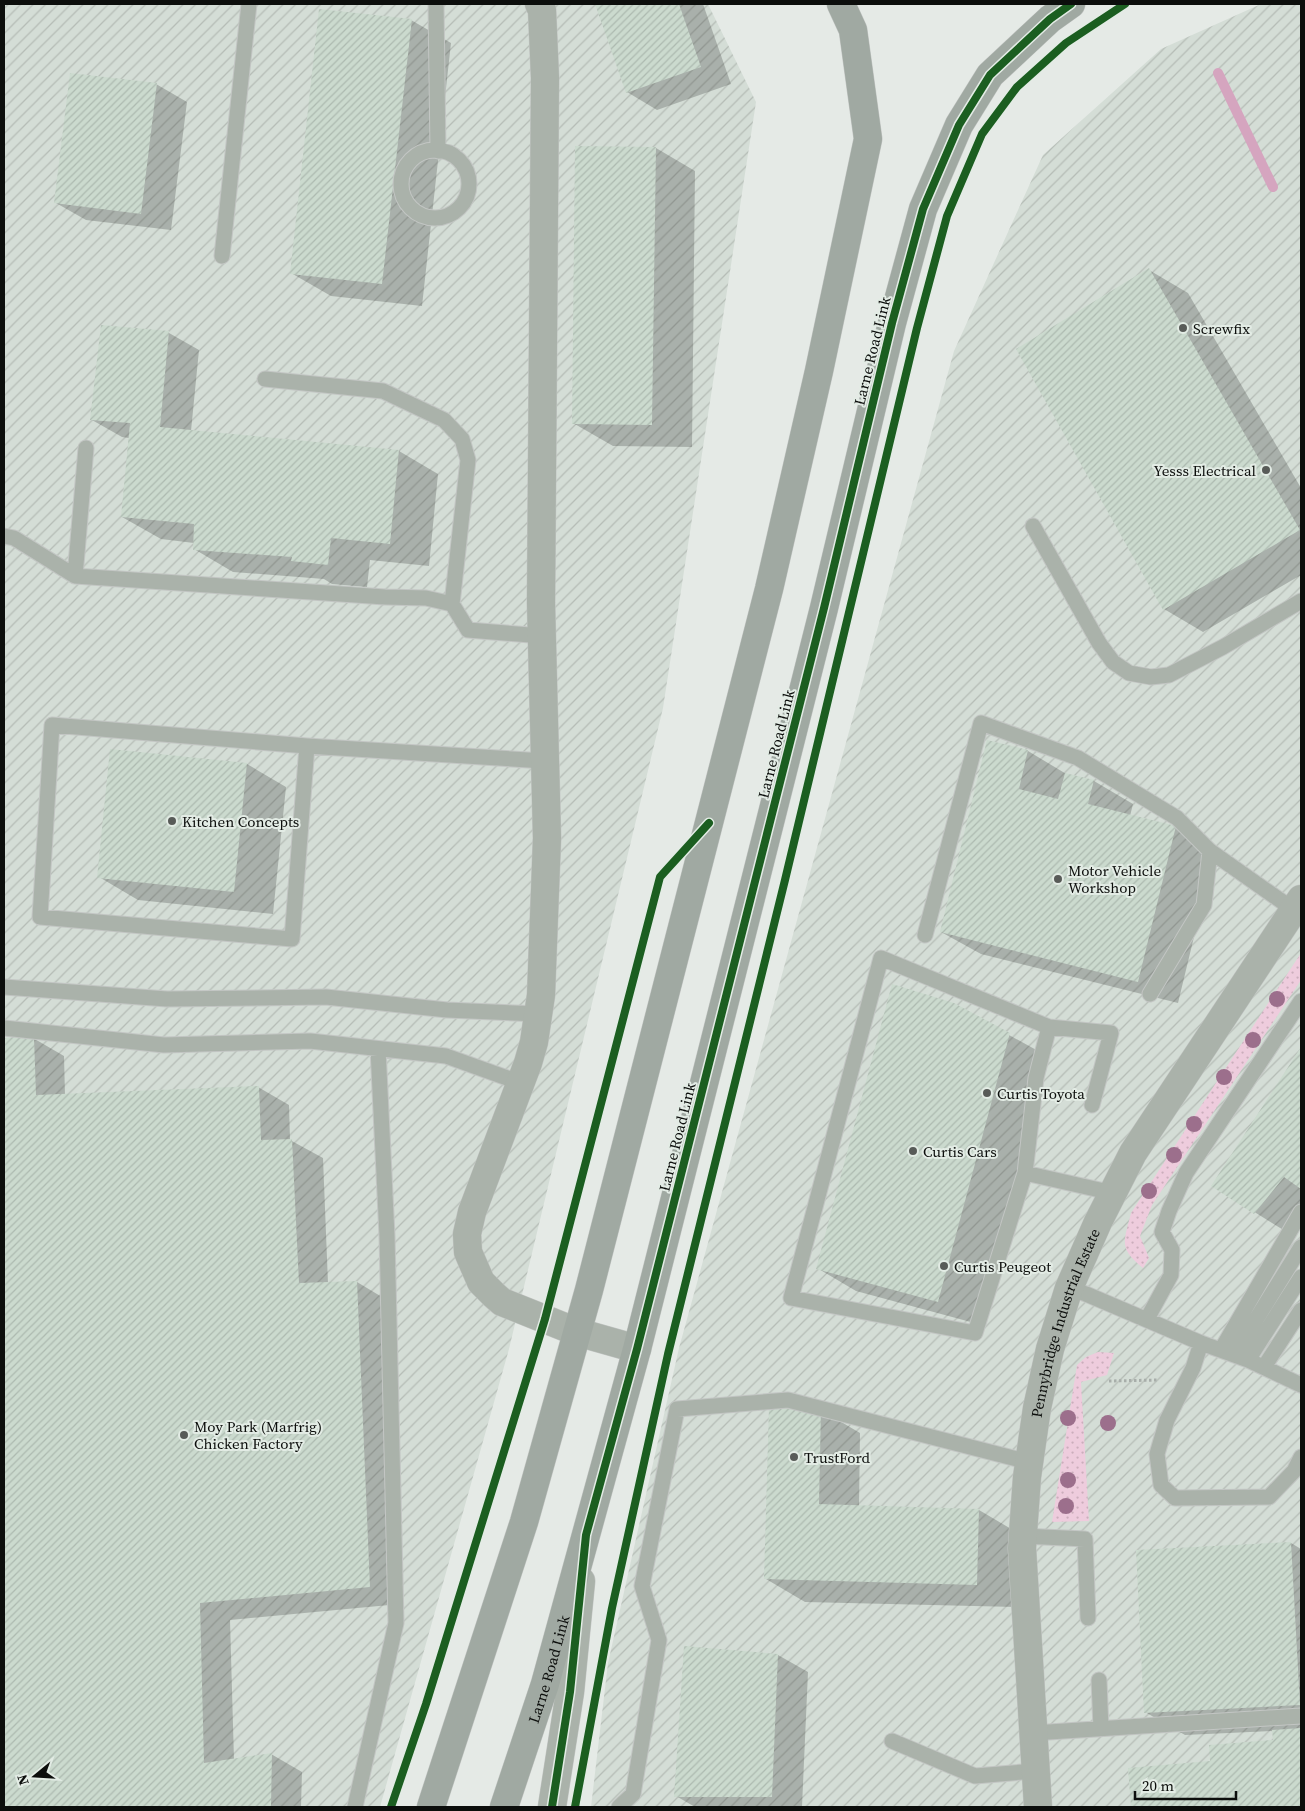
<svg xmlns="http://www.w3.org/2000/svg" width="1305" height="1811" font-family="'Source Serif 4',serif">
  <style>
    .industrial { fill: url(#industrial-furrows) }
    .grass { fill: url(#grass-dots) }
    .shadow { fill: #0003 }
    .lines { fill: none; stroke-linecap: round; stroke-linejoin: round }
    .stream { stroke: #d5a5bf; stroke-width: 10 }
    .building { fill: url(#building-hatch) }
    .service-casing { stroke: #c3c6c4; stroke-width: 17 }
    .minor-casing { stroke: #c3c6c4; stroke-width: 29 }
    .tertiary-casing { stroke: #c3c6c4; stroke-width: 29 }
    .primary-casing { stroke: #c3c6c4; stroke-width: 29 }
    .path { stroke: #a8aeaa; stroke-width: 3; stroke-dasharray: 2.5 2.5; stroke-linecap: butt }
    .service { stroke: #aab2aa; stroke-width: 15 }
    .minor { stroke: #aab2aa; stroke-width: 28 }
    .tertiary { stroke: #aab2aa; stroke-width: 28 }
    .primary { stroke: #a0a9a2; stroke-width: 28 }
    .cycleway-casing { stroke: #e3ece5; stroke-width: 11 }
    .cycleway { stroke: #1b5e20; stroke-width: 8 }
    .tree { fill: #9c6f8c }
    .poi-dot { fill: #585b58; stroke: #e3ece5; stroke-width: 2 }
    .labels { text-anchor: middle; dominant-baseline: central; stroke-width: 4; stroke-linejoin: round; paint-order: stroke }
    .poi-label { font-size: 15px; fill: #0c0e0c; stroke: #e3ece5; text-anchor: start }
    .street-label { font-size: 15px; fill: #0c0e0c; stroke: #e3ece5 }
  </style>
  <defs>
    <pattern id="industrial-furrows" width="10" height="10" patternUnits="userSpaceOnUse" patternTransform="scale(1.25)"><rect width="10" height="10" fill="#d4ddd6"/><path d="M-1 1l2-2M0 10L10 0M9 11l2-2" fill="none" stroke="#b5bcb6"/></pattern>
    <pattern id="grass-dots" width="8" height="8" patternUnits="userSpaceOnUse" patternTransform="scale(1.25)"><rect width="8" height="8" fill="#ecd"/><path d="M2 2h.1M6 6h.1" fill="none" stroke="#cbaebc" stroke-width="1.8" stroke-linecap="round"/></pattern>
    <pattern id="building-hatch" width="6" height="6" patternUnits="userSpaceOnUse" patternTransform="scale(1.25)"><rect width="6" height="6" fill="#cbdace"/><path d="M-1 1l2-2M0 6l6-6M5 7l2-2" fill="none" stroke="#adbab0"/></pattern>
  </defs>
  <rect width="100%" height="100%" fill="#e5eae6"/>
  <path class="industrial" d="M 4,4 L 708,4 L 756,102 L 663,708 L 509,1349 L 380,1807 L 4,1807 Z
    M 1261,4 L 1301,4 L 1301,1807 L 591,1807 L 608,1663 L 679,1348 L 954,351 L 1043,155 L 1161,49 Z"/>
  <path class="grass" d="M 1301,953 L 1301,980 L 1152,1205 L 1140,1236 L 1149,1258 L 1143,1268 C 1118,1248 1124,1242 1131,1213 Z
    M 1098,1352 L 1114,1353 L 1107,1375 L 1081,1382 L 1089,1521 L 1052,1522 L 1077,1365 L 1086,1357 Z"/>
  <path class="shadow" d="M 596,4 L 703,4 L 731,84 L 657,110 L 627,92 Z
    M 411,20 L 451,43 L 422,306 L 331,296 L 291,273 Z
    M 156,84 L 187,102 L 171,230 L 86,220 L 56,203 Z
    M 656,148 L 695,171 L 692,447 L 613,446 L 573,423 Z
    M 1149,270 L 1188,293 L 1301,488 L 1301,575 L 1203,632 L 1164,609 Z
    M 102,327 L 169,333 L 199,350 L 191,431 L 399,451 L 438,474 L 429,566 L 370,560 L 367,587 L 332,584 L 324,579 L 233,572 L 194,549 L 194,543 L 161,539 L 122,517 L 129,438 L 122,437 L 92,420 Z
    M 988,742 L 1028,751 L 1068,775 L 1094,781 L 1133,804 L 1130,816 L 1176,827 L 1215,850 L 1178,1003 L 981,954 L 941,932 Z
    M 247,764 L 286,787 L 273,914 L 138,900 L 99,877 Z
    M 953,1004 L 1049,1057 L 978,1324 L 856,1291 L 817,1268 Z
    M 33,1038 L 64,1056 L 65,1095 L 258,1087 L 289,1105 L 290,1140 L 323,1158 L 328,1283 L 357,1282 L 387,1300 L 400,1604 L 230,1620 L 234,1760 L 271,1754 L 302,1772 L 301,1807 L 4,1807 L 4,1039 Z
    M 1301,1049 L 1301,1210 L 1285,1231 L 1213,1186 Z
    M 821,1410 L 860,1433 L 859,1507 L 979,1510 L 1018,1533 L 1016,1607 L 805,1602 L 766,1579 Z
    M 1291,1543 L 1301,1549 L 1301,1807 L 1133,1807 L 1130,1769 L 1212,1762 L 1275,1741 L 1274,1731 L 1185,1735 L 1145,1712 L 1137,1551 Z
    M 778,1655 L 808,1672 L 802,1807 L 695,1807 L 676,1796 Z"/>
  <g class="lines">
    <path class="stream" d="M 1218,73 L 1273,187"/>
  </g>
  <path class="building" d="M 595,4 L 679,4 L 701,67 L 626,93 Z
    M 319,9 L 412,19 L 382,284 L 290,274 Z
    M 70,73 L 157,83 L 141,214 L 54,203 Z
    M 575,146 L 656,147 L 652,425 L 572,424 Z
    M 1149,268 L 1300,530 L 1163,610 L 1016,349 Z
    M 101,325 L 169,331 L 160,427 L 399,450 L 390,544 L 331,538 L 328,565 L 291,561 L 292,557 L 193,550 L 194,524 L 121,517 L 130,423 L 90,420 Z
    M 987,740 L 1028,750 L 1019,789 L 1058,799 L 1065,773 L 1094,780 L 1088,804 L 1176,826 L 1138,982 L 940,932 Z
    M 110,749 L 247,763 L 234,892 L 97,878 Z
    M 892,984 L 954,1003 L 1010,1033 L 938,1302 L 816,1269 Z
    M 34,1037 L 36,1095 L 259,1086 L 261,1140 L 292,1139 L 299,1283 L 357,1281 L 370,1587 L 200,1603 L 204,1763 L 272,1753 L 271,1807 L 4,1807 L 4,1038 Z
    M 1301,1047 L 1301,1189 L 1284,1177 L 1254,1214 L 1211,1186 Z
    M 769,1407 L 821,1409 L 819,1504 L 979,1509 L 977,1585 L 764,1579 Z
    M 1291,1542 L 1300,1705 L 1144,1713 L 1136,1550 Z
    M 684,1646 L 778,1654 L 772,1797 L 674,1797 Z
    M 1301,1728 L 1301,1807 L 1131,1807 L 1128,1768 L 1210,1761 L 1209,1745 L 1273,1740 L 1272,1730 Z"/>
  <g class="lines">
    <defs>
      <path id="service" d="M 436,4 L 438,151
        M401 184a34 34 0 1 1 68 0a34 34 0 1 1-68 0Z
        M 222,256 L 249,4
        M 265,379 L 383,391 L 444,420 L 462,439 L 468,460 L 452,604
        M 86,448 L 75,576 L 385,597 L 426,598 L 452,604 L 468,630 L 543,636
        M 1033,526 L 1099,643 L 1113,662 L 1129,673 L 1151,677 L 1169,675 L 1223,647 L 1301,601
        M 4,536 L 14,538 L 75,576
        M 307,746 L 292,939 L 40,917 L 52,725 L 307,746 L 544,761
        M 925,935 L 981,723 L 1078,758 L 1177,818 L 1210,851 L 1294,910
        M 4,987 L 167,999 L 326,997 L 447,1010 L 539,1014
        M 1150,994 L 1204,905 L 1210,851
        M 1049,1027 L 1111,1033 L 1092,1105
        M 4,1028 L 164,1045 L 310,1041 L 446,1056 L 521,1083
        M 1025,1173 L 1036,1078 L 1049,1027 L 881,958 L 791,1298 L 975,1333 L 1025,1173 L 1113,1193
        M 1069,1288 L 1086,1294 L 1201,1343 L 1248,1360 L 1301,1385
        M 1147,1319 L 1171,1275 L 1172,1250 L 1162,1232 L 1169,1211 L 1186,1173 L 1301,1001
        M 1201,1343 L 1193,1368 L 1167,1420 L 1157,1454 L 1161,1485 L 1175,1498 L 1269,1497 L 1294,1471 L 1301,1457
        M 1221,1350 L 1301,1212
        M 1234,1355 L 1301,1247
        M 1248,1360 L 1301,1277
        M 1264,1367 L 1301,1310
        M 1023,1536 L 1085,1539 L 1088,1618
        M 1099,1680 L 1101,1729
        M 1033,1733 L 1301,1716
        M 892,1741 L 975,1776 L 1035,1771
        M 355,1807 L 396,1623 L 387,1236 L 378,1049
        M 619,1807 L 633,1794 L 659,1640 L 642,1586 L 677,1409 L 788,1400 L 1029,1462"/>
      <g id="minor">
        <path d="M 539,4 L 542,10 L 545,78 L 541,603 L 547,838 L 541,995 L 534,1042 L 528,1063 L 472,1212 L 467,1234 L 468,1252 L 481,1282 L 494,1295 L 502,1302 L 577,1332 L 637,1349"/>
        <path id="s1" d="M 1038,1807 L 1022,1548 L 1027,1477 L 1037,1408 L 1050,1349 L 1069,1288 L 1098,1222 L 1133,1153 L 1301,899"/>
      </g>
      <path id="tertiary" d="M 552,1807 L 570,1692 L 581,1581"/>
      <g id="primary">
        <path d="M 431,1807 L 524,1522 L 589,1290 L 769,589 L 819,371 L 868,139 L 853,30 L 841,4"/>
        <path id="s2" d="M 504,1807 L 545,1684 L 637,1349 L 824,608 L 892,323 L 923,209 L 959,125 L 990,75 L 1050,19 L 1071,4"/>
      </g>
    </defs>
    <use href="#service" class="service-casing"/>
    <use href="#minor" class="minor-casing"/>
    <use href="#tertiary" class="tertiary-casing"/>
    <use href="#primary" class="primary-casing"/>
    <path class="path" d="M 1109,1381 L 1159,1380"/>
    <use href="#service" class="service"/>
    <use href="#minor" class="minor"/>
    <use href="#tertiary" class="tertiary"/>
    <use href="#primary" class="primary"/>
    <defs>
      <path id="cycleway" d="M 391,1807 L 426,1704 L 545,1319 L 660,877 L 709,823
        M 552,1807 L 570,1692 L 586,1535 L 637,1349 L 824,608 L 892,323 L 923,209 L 959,125 L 990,75 L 1050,19 L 1071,4
        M 575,1807 L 612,1608 L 668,1354 L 785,880 L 917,328 L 947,216 L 982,134 L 1017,87 L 1066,43 L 1125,4"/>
    </defs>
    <use href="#cycleway" class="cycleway-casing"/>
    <use href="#cycleway" class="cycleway"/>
  </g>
  <g class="tree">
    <circle cx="1277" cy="999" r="8"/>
    <circle cx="1253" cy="1040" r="8"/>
    <circle cx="1224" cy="1077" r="8"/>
    <circle cx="1194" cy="1124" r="8"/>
    <circle cx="1174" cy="1155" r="8"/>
    <circle cx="1149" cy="1191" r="8"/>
    <circle cx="1068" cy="1418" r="8"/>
    <circle cx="1108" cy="1423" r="8"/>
    <circle cx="1068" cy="1480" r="8"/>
    <circle cx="1066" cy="1506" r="8"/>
  </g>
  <g class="poi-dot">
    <circle cx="1183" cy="328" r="5"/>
    <circle cx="1266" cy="470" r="5"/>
    <circle cx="172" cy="821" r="5"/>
    <circle cx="1058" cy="879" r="5"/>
    <circle cx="987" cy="1093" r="5"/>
    <circle cx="913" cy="1151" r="5"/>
    <circle cx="944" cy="1266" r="5"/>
    <circle cx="184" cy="1435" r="5"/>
    <circle cx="794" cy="1457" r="5"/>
  </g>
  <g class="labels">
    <g class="poi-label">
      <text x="1193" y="328">Screwfix</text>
      <text x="1256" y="470" text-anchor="end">Yesss Electrical</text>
      <text x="182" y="821">Kitchen Concepts</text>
      <text x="1068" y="870">Motor Vehicle<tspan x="1068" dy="17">Workshop</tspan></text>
      <text x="997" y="1093">Curtis Toyota</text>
      <text x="923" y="1151">Curtis Cars</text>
      <text x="954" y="1266">Curtis Peugeot</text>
      <text x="194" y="1426">Moy Park (Marfrig)<tspan x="194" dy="17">Chicken Factory</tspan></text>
      <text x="804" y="1457">TrustFord</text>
    </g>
    <g class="street-label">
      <text transform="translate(872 351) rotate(-76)">Larne Road Link</text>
      <text transform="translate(776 744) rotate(-76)">Larne Road Link</text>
      <text transform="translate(677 1137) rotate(-76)">Larne Road Link</text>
      <text stroke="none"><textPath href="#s1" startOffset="490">Pennybridge Industrial Estate</textPath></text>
      <text stroke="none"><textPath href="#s2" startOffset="145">Larne Road Link</textPath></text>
    </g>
  </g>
  <rect width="1305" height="1811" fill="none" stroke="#0c0e0c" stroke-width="10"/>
  <g transform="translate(35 1776) rotate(252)" stroke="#e3ece5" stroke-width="4" paint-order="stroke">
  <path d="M0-4L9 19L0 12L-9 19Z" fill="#0c0e0c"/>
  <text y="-8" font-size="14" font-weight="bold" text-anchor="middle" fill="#0c0e0c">N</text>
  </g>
  <path d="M1135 1791v8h101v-8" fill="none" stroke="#0c0e0c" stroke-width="2.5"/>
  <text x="1142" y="1791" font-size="15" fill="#0c0e0c" stroke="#e3ece5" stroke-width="4" paint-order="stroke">20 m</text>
</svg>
